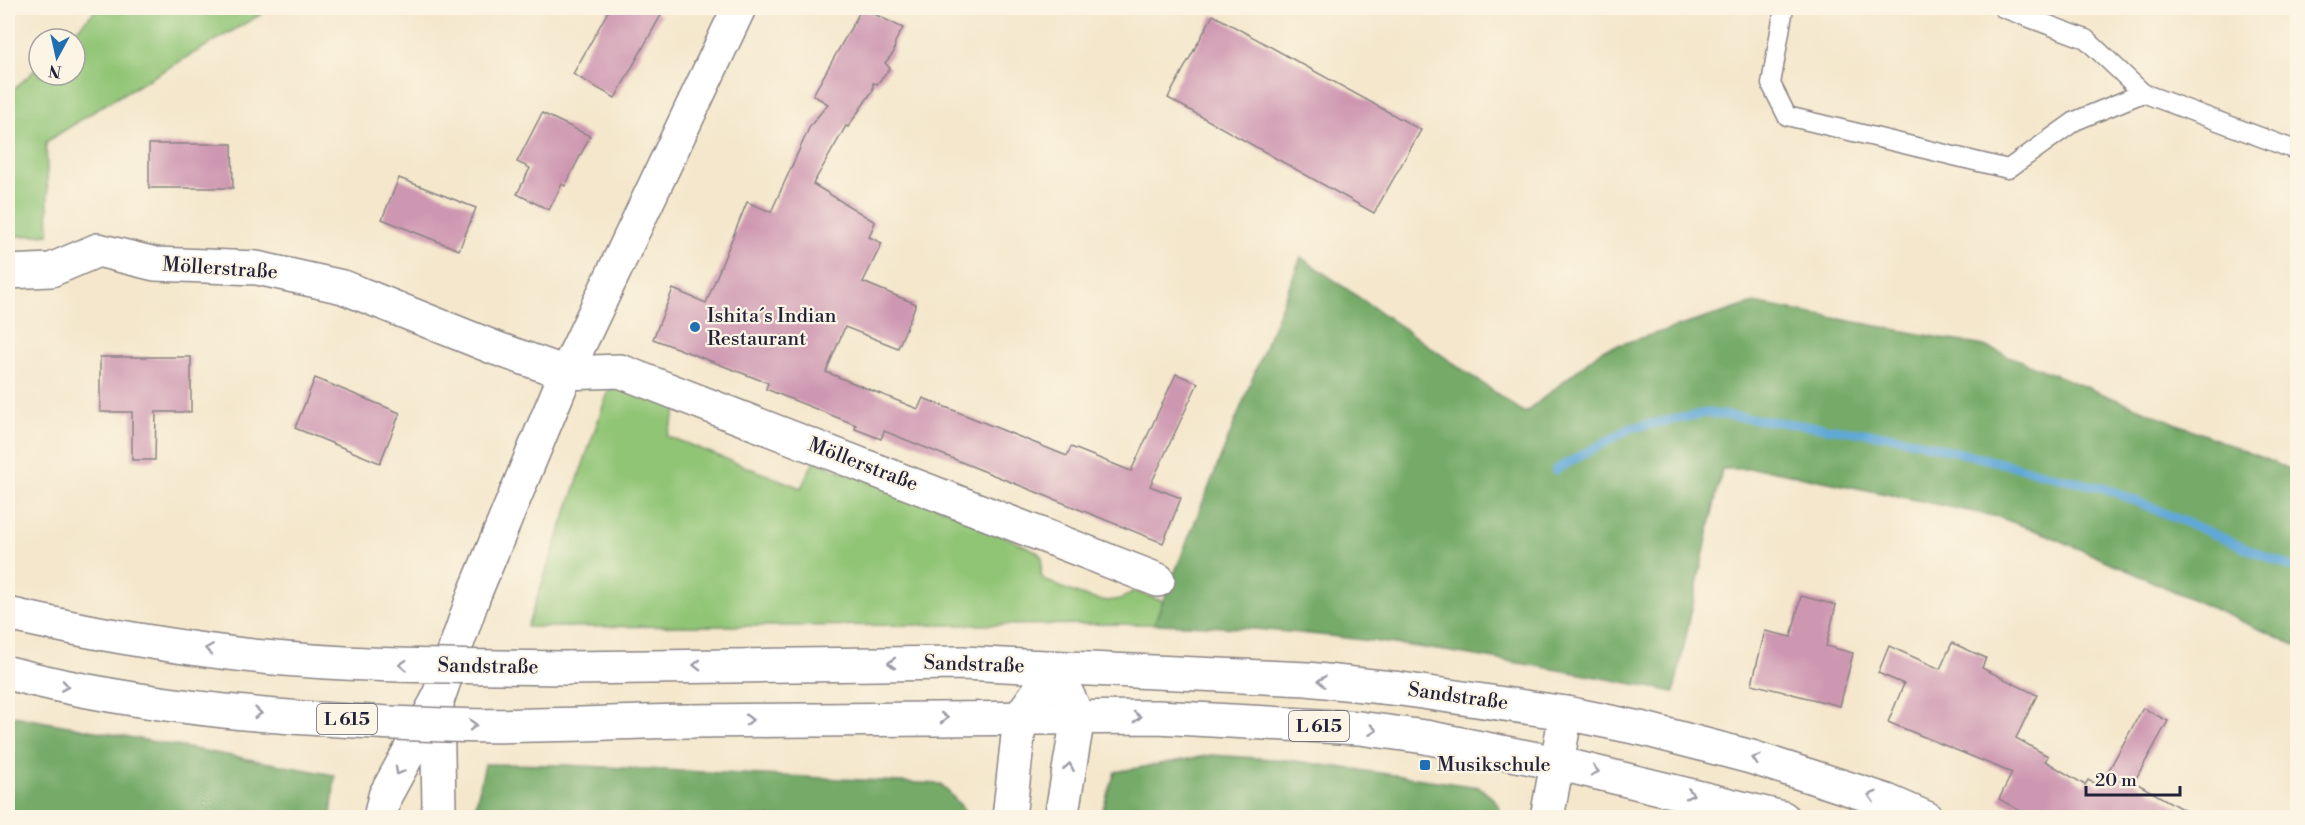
<svg xmlns="http://www.w3.org/2000/svg" width="2305" height="825" font-family="'Libre Bodoni',serif">
  <style>
    .green { fill: #91c576; stroke: #5a7458; stroke-width: 1.5 }
    .forest { fill: #74aa67; stroke: #4b6651; stroke-width: 1.5 }
    .lines { fill: none; stroke-linecap: round; stroke-linejoin: round }
    .stream { stroke: #60a8d7; stroke-width: 9 }
    .building { fill: #ce97b1 }
    .service-casing { stroke: #8b8484; stroke-width: 21 }
    .minor-casing { stroke: #8b8484; stroke-width: 36 }
    .tertiary-casing { stroke: #8b8484; stroke-width: 36 }
    .secondary-casing { stroke: #8b8484; stroke-width: 36 }
    .primary-casing { stroke: #8b8484; stroke-width: 36 }
    .service { stroke: #fff; stroke-width: 18 }
    .minor { stroke: #fff; stroke-width: 33 }
    .tertiary { stroke: #fff; stroke-width: 33 }
    .secondary { stroke: #fff; stroke-width: 33 }
    .primary { stroke: #fff; stroke-width: 33 }
    .primary-bridge-casing { stroke: #8b8484; stroke-width: 36; stroke-linecap: butt }
    .primary-bridge { stroke: #fff; stroke-width: 33 }
    .oneway { stroke: #9c9ca7 }
    .poi-dot { fill: #1f6fb2; stroke: #fcf5e5; stroke-width: 2 }
    .labels { text-anchor: middle; dominant-baseline: central; stroke-width: 4.5; stroke-linejoin: round; paint-order: stroke }
    .shield { fill: #fcf5e5; stroke: #63616e; stroke-width: 1.5 }
    .shield-label { font-size: 18px; font-weight: bold; fill: #22223b }
    .street-label { font-size: 20px; fill: #22223b; stroke: #fcf5e5 }
    .poi-label { font-size: 20px; fill: #22223b; stroke: #fcf5e5; text-anchor: start }
  </style>
  <rect width="100%" height="100%" fill="#fcf5e5"/>
  <filter id="ink" filterUnits="userSpaceOnUse"><feTurbulence type="fractalNoise" baseFrequency=".0167" numOctaves="2"/><feDisplacementMap in="SourceGraphic" scale="12" xChannelSelector="R" yChannelSelector="G"/><feConvolveMatrix kernelMatrix="1 2 1 2 8 2 1 2 1" color-interpolation-filters="sRGB"/></filter>
  <filter id="wash" filterUnits="userSpaceOnUse"><feTurbulence type="fractalNoise" baseFrequency=".008" numOctaves="4" result="noise"/><feDisplacementMap in="SourceGraphic" scale="24" xChannelSelector="R" yChannelSelector="G"/><feGaussianBlur stdDeviation="1.35" result="paint"/><feColorMatrix in="noise" values="0 0 0 0 0 0 0 0 0 0 0 0 0 0 0 0 0 1.4 0 .05"/><feComposite in="paint" operator="in"/></filter>
  <g filter="url(#wash)">
    <rect width="100%" height="100%" fill="#f4e7cc"/>
    <path class="green" d="M 98,8 L 272,8 L 104,105 L 46,142 L 49,234 L 8,237 L 8,95 L 39,66 L 39,75 L 75,75 L 75,39 L 67,39 Z
      M 611,383 L 679,404 L 667,436 L 801,488 L 814,461 L 947,510 L 1036,551 L 1042,557 L 1041,575 L 1044,580 C 1071,590 1109,614 1133,591 L 1163,601 L 1154,624 L 527,627 Z"/>
    <path class="forest" d="M 1301,257 L 1525,413 L 1602,350 L 1754,303 L 1984,346 L 2297,472 L 2297,646 L 2048,535 L 1998,517 L 1765,469 L 1722,469 L 1674,692 C 1503,658 1329,628 1154,624 Z
      M 8,715 L 335,775 L 331,817 L 8,817 Z
      M 1211,755 L 1288,760 L 1479,787 L 1496,801 L 1503,817 L 1100,817 L 1115,772 Z
      M 485,764 L 566,765 L 941,784 L 963,808 L 967,817 L 473,817 Z"/>
    <g class="lines">
      <path class="stream" d="M 1555,470 L 1631,428 L 1707,413 L 1897,437 L 2110,490 L 2298,570"/>
    </g>
    <g id="blocks">
      <path class="building" d="M 610,8 L 647,8 L 661,15 L 615,98 L 573,74 Z
        M 862,8 L 903,28 L 895,42 L 894,52 L 885,63 L 890,68 L 877,84 L 873,83 L 873,90 L 848,127 L 846,126 L 813,184 L 875,222 L 869,237 L 882,243 L 863,282 L 916,304 L 898,348 L 845,327 L 826,372 L 918,409 L 923,398 L 1067,456 L 1071,447 L 1131,471 L 1176,374 L 1198,383 L 1150,486 L 1181,498 L 1163,543 L 884,431 L 881,439 L 855,429 L 856,425 L 766,389 L 768,383 L 653,339 L 673,289 L 706,303 L 747,202 L 771,212 L 810,126 L 828,104 L 813,95 Z
        M 1213,15 L 1421,130 L 1374,213 L 1168,98 Z
        M 542,113 L 590,136 L 565,186 L 562,184 L 549,210 L 517,194 L 530,168 L 517,162 Z
        M 149,144 L 232,144 L 233,188 L 149,188 Z
        M 399,178 L 476,208 L 459,250 L 382,219 Z
        M 100,357 L 191,357 L 191,412 L 156,412 L 155,460 L 132,460 L 132,412 L 100,412 Z
        M 315,378 L 400,413 L 380,463 L 295,428 Z
        M 1801,596 L 1836,605 L 1826,646 L 1853,653 L 1840,706 L 1752,684 L 1765,631 L 1791,637 Z
        M 1952,643 L 1986,658 L 1982,668 L 2037,695 L 2016,738 L 2048,756 L 2045,761 L 2085,785 L 2088,780 L 2100,786 L 2143,708 L 2168,721 L 2134,782 L 2198,818 L 2033,818 L 1999,799 L 2012,773 L 1888,722 L 1904,684 L 1878,673 L 1889,646 L 1940,669 Z"/>
    </g>
  </g>
  <g filter="url(#ink)">
    <use href="#blocks" fill-opacity="0" stroke="#8b8484" stroke-width="1.5"/>
    <g class="lines">
      <defs>
        <path id="service" d="M 1784,8 L 1771,84 L 1787,116 L 2008,169 L 2075,121 L 2143,93 L 2298,151
          M 2003,8 L 2086,39 L 2143,93"/>
        <path id="minor" d="M 8,272 L 51,270 L 98,250 L 155,264 L 257,268 L 343,287 L 495,348 L 566,373 L 620,371 L 1158,580
          M 1547,818 L 1566,713"/>
        <path id="tertiary" d="M 437,703 L 439,807 L 437,818
          M 380,818 L 385,796 L 437,701 L 474,595 L 566,373 L 739,8"/>
        <path id="secondary" d="M 1009,818 L 1020,717 L 1055,669 L 1078,717 L 1061,818"/>
        <path id="primary" d="M 567,668 L 962,663 L 1307,679 L 1401,689 L 1566,713 L 1644,729 L 1751,757 L 1887,801 L 1926,818
          M 690,721 L 1157,717 L 1359,728 L 1425,737 L 1557,763 L 1783,818"/>
      </defs>
      <use href="#service" class="service-casing"/>
      <use href="#minor" class="minor-casing"/>
      <use href="#tertiary" class="tertiary-casing"/>
      <use href="#secondary" class="secondary-casing"/>
      <use href="#primary" class="primary-casing"/>
      <use href="#service" class="service"/>
      <use href="#minor" class="minor"/>
      <use href="#tertiary" class="tertiary"/>
      <use href="#secondary" class="secondary"/>
      <use href="#primary" class="primary"/>
      <defs>
        <path id="primary-bridge" d="M 8,614 C 91,633 177,648 263,657 C 363,667 465,666 567,668
          M 8,673 C 149,710 299,720 445,725 C 526,728 609,722 690,721"/>
      </defs>
      <use href="#primary-bridge" class="primary-bridge-casing"/>
      <use href="#primary-bridge" class="primary-bridge"/>
    </g>
    <defs><path id="oneway-chevron" d="M-2-3.5L2.5 0L-2 3.5" fill="none" stroke-width="1.6" stroke-linecap="round" stroke-linejoin="round" transform="scale(1.5)"/></defs>
    <g class="oneway">
      <use href="#oneway-chevron" transform="translate(209 649) rotate(-172)"/>
      <use href="#oneway-chevron" transform="translate(892 663) rotate(180)"/>
      <use href="#oneway-chevron" transform="translate(403 665) rotate(-177)"/>
      <use href="#oneway-chevron" transform="translate(697 665) rotate(179)"/>
      <use href="#oneway-chevron" transform="translate(1322 681) rotate(-174)"/>
      <use href="#oneway-chevron" transform="translate(65 686) rotate(9)"/>
      <use href="#oneway-chevron" transform="translate(258 713) rotate(5)"/>
      <use href="#oneway-chevron" transform="translate(1137 717)"/>
      <use href="#oneway-chevron" transform="translate(944 718)"/>
      <use href="#oneway-chevron" transform="translate(749 720) rotate(-1)"/>
      <use href="#oneway-chevron" transform="translate(473 725) rotate(-1)"/>
      <use href="#oneway-chevron" transform="translate(1373 730) rotate(7)"/>
      <use href="#oneway-chevron" transform="translate(1756 759) rotate(-162)"/>
      <use href="#oneway-chevron" transform="translate(1069 767) rotate(-80)"/>
      <use href="#oneway-chevron" transform="translate(399 771) rotate(119)"/>
      <use href="#oneway-chevron" transform="translate(1595 771) rotate(12)"/>
      <use href="#oneway-chevron" transform="translate(1690 794) rotate(14)"/>
      <use href="#oneway-chevron" transform="translate(1872 796) rotate(-163)"/>
    </g>
  </g>
  <g class="poi-dot">
    <circle cx="695" cy="327" r="6"/>
    <rect x="1419" y="759" width="12" height="12" rx="3"/>
  </g>
  <g class="labels">
    <g class="shield">
      <rect x="317" y="704" width="60" height="30" rx="4.5"/>
      <rect x="1289" y="711" width="60" height="30" rx="4.5"/>
    </g>
    <g class="shield-label">
      <text x="347" y="719">L 615</text>
      <text x="1319" y="726">L 615</text>
    </g>
    <g class="street-label">
      <text transform="translate(220 269) rotate(4)">Möllerstraße</text>
      <text transform="translate(863 465) rotate(21)">Möllerstraße</text>
      <text transform="translate(974 665) rotate(2)">Sandstraße</text>
      <text transform="translate(488 667) rotate(1)">Sandstraße</text>
      <text transform="translate(1458 697) rotate(8)">Sandstraße</text>
    </g>
    <g class="poi-label">
      <text x="707" y="316">Ishita´s Indian<tspan x="707" dy="23">Restaurant</tspan></text>
      <text x="1437" y="765">Musikschule</text>
    </g>
  </g>
  <rect width="2305" height="825" fill="none" stroke="#fcf5e5" stroke-width="30"/>
  <g transform="translate(57 57) rotate(188)"><circle r="28" fill="#fcf5e5" stroke="#a5a1a1" stroke-width="1.5"/>
  <path d="M0-4.5L10 22L0 15L-10 22Z" fill="#1f6fb2"/>
  <text y="-9" font-size="16" font-weight="bold" text-anchor="middle" fill="#22223b">N</text>
  </g>
  <path d="M2086 786v9h94v-9" fill="none" stroke="#22223b" stroke-width="3"/>
  <text x="2095" y="786" font-size="18" fill="#22223b" stroke="#fcf5e5" stroke-width="4.5" paint-order="stroke">20 m</text>
</svg>
